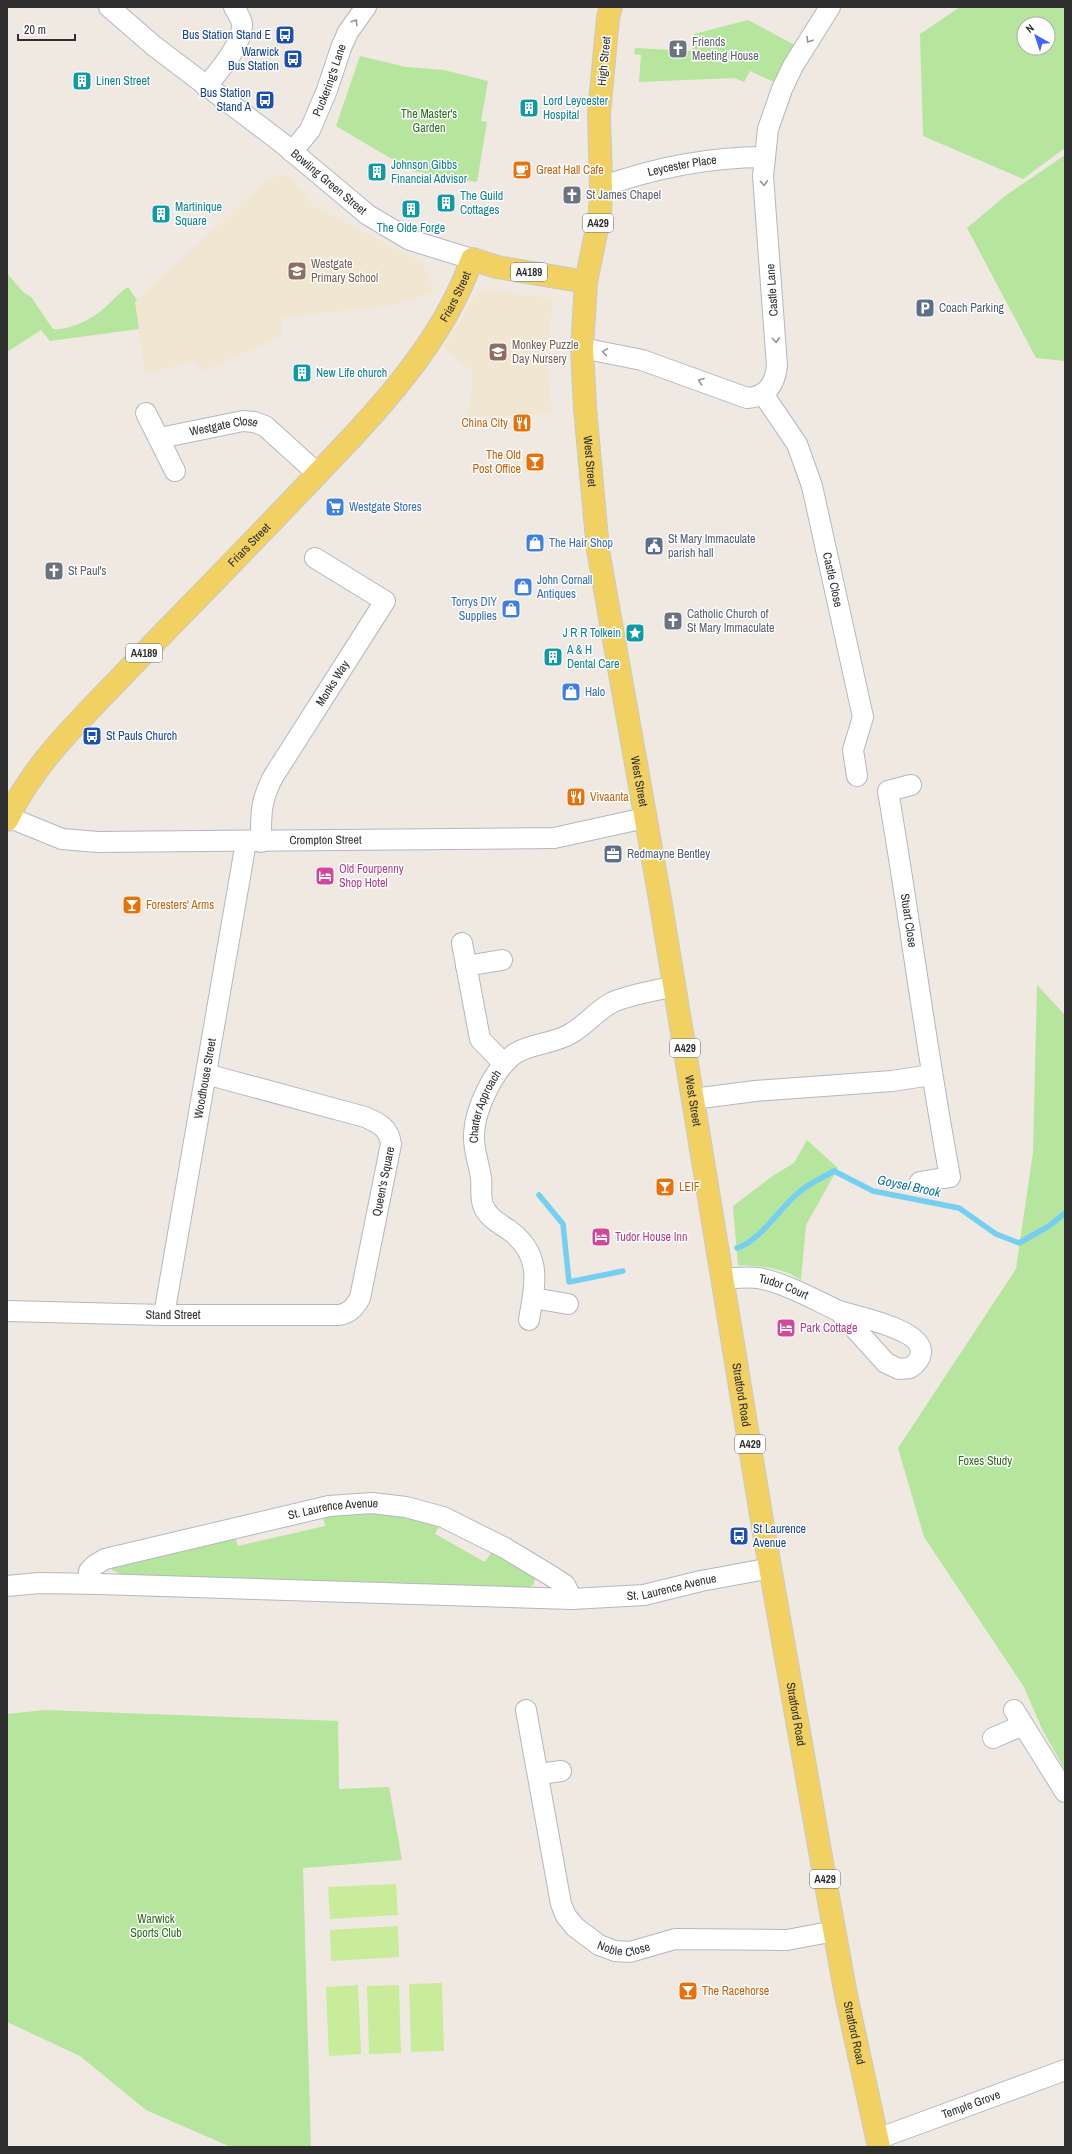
<svg xmlns="http://www.w3.org/2000/svg" width="1072" height="2154" font-family="'Archivo Narrow',sans-serif">
  <style>
    .education { fill: #f0e6d1 }
    .green { fill: #b6e59e; fill-rule: evenodd }
    .pitch { fill: #c9ec9a }
    .lines { fill: none; stroke-linecap: round; stroke-linejoin: round }
    .stream { stroke: #75cff0; stroke-width: 5.5 }
    .minor-casing { stroke: #b4b7c1; stroke-width: 22 }
    .major-casing { stroke: #c9c9c9; stroke-width: 24 }
    .minor { stroke: #fff; stroke-width: 20 }
    .major { stroke: #f2d163; stroke-width: 22 }
    .oneway { stroke: #969696 }
    .labels { text-anchor: middle; dominant-baseline: central; stroke-width: 3; stroke-linejoin: round; paint-order: stroke }
    .shield { fill: #fff; stroke: #6d6d6d; stroke-width: 1 }
    .shield-label { font-size: 11px; font-weight: bold; fill: #2e2e2e }
    .transit-label { font-size: 12px; fill: #164399; stroke: #fff; text-anchor: end }
    .worship-label { font-size: 12px; fill: #5b616d; stroke: #fff; text-anchor: start }
    .street-label { font-size: 12px; fill: #2e2e2e; stroke: #fff }
    .culture-label { font-size: 12px; fill: #0d838f; stroke: #fff; text-anchor: start }
    .park-label { font-size: 12px; fill: #2c6e1b; stroke: #fff }
    .food-label { font-size: 12px; fill: #c56008; stroke: #fff; text-anchor: start }
    .education-label { font-size: 12px; fill: #785e54; stroke: #fff; text-anchor: start }
    .service-label { font-size: 12px; fill: #4e5e75; stroke: #fff; text-anchor: start }
    .shop-label { font-size: 12px; fill: #366cbe; stroke: #fff; text-anchor: start }
    .hotel-label { font-size: 12px; fill: #b23c85; stroke: #fff; text-anchor: start }
    .water-label { font-size: 13px; font-style: italic; fill: #0d6fa3; stroke: #fff }
  </style>
  <rect width="100%" height="100%" fill="#efe9e1"/>
  <path class="education" d="M 278,175 L 290,177 L 312,205 L 423,263 L 434,292 L 394,305 L 281,318 L 283,336 L 202,371 L 195,361 L 145,374 L 135,302 L 261,185 Z
    M 480,289 L 553,299 L 546,357 L 552,414 L 468,417 L 473,373 L 444,347 Z"/>
  <path class="green" d="M 960,7 L 1065,8 L 1065,148 L 1023,179 L 923,136 L 920,34 ZM 1024,24 L 1048,24 L 1048,48 L 1024,48 Z
    M 748,20 L 795,45 L 774,82 L 750,71 L 744,82 L 734,78 L 639,82 L 641,55 L 634,54 L 635,48 L 692,51 L 694,34 Z
    M 360,56 L 406,67 L 444,70 L 488,81 L 481,121 L 487,122 L 477,182 L 412,171 L 336,126 Z
    M 1065,155 L 1065,361 L 1036,358 L 967,228 L 1005,196 Z
    M 7,273 L 23,292 L 31,297 L 53,329 C 68,331 90,320 102,310 C 112,302 117,294 128,287 L 137,300 L 135,302 L 139,329 L 50,341 L 41,330 L 7,352 Z
    M 1037,985 L 1065,1015 L 1065,1770 L 1042,1729 L 1024,1687 L 924,1537 L 898,1448 L 1016,1269 L 1033,1152 Z
    M 807,1140 L 838,1168 L 806,1225 L 801,1280 C 782,1267 761,1266 738,1265 L 733,1206 L 774,1175 L 794,1163 Z
    M 371,1507 L 441,1523 L 435,1534 L 485,1562 L 492,1551 L 535,1577 L 534,1584 L 528,1588 L 361,1584 L 120,1574 L 112,1570 L 112,1564 L 234,1532 L 238,1546 L 325,1526 L 322,1512 Z
    M 45,1710 L 338,1721 L 339,1789 L 389,1787 L 402,1860 L 303,1868 L 311,2147 L 231,2147 L 146,2110 L 80,2056 L 7,2022 L 7,1714 Z"/>
  <path class="pitch" d="M 396,1884 L 398,1915 L 330,1919 L 328,1887 Z
    M 398,1926 L 399,1957 L 331,1961 L 330,1930 Z
    M 442,1983 L 444,2051 L 411,2052 L 409,1984 Z
    M 358,1985 L 361,2054 L 329,2056 L 326,1987 Z
    M 399,1985 L 401,2053 L 369,2054 L 367,1986 Z"/>
  <g class="lines">
    <path class="stream" d="M 539,1195 L 563,1224 L 569,1282 L 623,1271
      M 737,1248 C 759,1242 780,1208 797,1194 C 807,1184 822,1178 834,1171 L 873,1191 L 959,1208 L 996,1234 L 1019,1243 L 1049,1226 L 1065,1213"/>
    <defs>
      <g id="minor">
        <path id="s1" d="M 109,7 L 154,46 L 282,143 L 368,215 L 410,240 L 472,259"/>
        <path d="M 206,87 C 218,72 243,44 242,24 C 241,18 237,12 234,7"/>
        <path id="s2" d="M 292,152 L 310,130 L 327,90 L 341,48 L 348,32 L 366,7"/>
        <path id="s3" d="M 601,187 C 654,168 708,157 765,157"/>
        <path d="M 582,348 L 642,360 L 747,398 C 767,397 775,384 777,366 L 763,176 L 768,129 L 782,89 L 793,66 L 830,7"/>
        <path id="s4" d="M 763,394 L 797,444 L 812,486 L 863,717 L 853,750 L 857,776"/>
        <path d="M 146,413 L 175,471"/>
        <path id="s5" d="M 160,438 L 243,421 L 254,422 L 265,426 L 318,474"/>
        <path id="s6" d="M 911,785 L 888,791 C 910,919 926,1049 950,1177 L 920,1182"/>
        <path id="s7" d="M 8,817 L 62,839 L 98,842 L 554,838 L 645,818"/>
        <path id="s8" d="M 261,842 C 261,815 260,802 273,777 L 385,601 L 315,558"/>
        <path d="M 462,943 L 480,1039 L 503,1063"/>
        <path d="M 466,966 L 502,960"/>
        <path d="M 693,1099 L 755,1091 L 892,1081 L 931,1075"/>
        <path id="s9" d="M 723,1279 C 736,1278 750,1276 763,1279 C 789,1285 815,1300 839,1311"/>
        <path d="M 533,1298 L 568,1304"/>
        <path id="s10" d="M 7,1311 L 164,1315 L 339,1315 C 350,1313 354,1308 360,1298 L 391,1144 C 389,1128 379,1123 365,1117 L 206,1074"/>
        <path d="M 839,1311 C 857,1317 923,1329 921,1353 C 920,1360 916,1364 910,1368 L 899,1369 L 886,1363 Z"/>
        <path id="s11" d="M 164,1315 L 246,842"/>
        <path id="s12" d="M 529,1320 C 535,1283 543,1255 509,1230 C 499,1223 487,1217 483,1205 C 480,1197 482,1187 481,1178 C 479,1163 473,1149 474,1134 C 475,1108 495,1067 516,1053 C 532,1043 553,1044 570,1034 C 586,1025 597,1010 613,1002 C 628,995 658,990 675,986"/>
        <path id="s13" d="M 89,1583 L 89,1571 L 95,1565 L 105,1559 L 329,1506 L 372,1503 L 406,1507 L 443,1517 L 505,1548 L 553,1577 L 565,1585 L 572,1599"/>
        <path id="s14" d="M 7,1586 L 39,1583 L 99,1584 L 572,1599 L 644,1595 L 701,1581 L 771,1568"/>
        <path id="s15" d="M 526,1710 L 561,1904 L 566,1916 L 575,1927 L 599,1945 L 615,1951 L 630,1952 L 675,1939 L 787,1940 L 835,1931"/>
        <path d="M 1014,1710 L 1065,1792"/>
        <path d="M 993,1738 L 1023,1725"/>
        <path d="M 539,1774 L 561,1771"/>
        <path id="s16" d="M 877,2139 L 1065,2070"/>
      </g>
      <g id="major">
        <path id="s17" d="M 611,7 L 608,18 L 599,113 L 601,187 L 600,214 L 586,282 L 582,348 L 585,408 L 598,550 L 660,899 L 763,1527 L 824,1874 L 846,1995 L 879,2147"/>
        <path id="s18" d="M 7,820 C 34,762 83,717 127,671 C 185,611 243,552 301,491 C 366,423 441,349 472,259 L 497,267 L 586,282"/>
      </g>
    </defs>
    <use href="#minor" class="minor-casing"/>
    <use href="#major" class="major-casing"/>
    <use href="#minor" class="minor"/>
    <use href="#major" class="major"/>
  </g>
  <defs><path id="oneway-chevron" d="M-2-3.5L2.5 0L-2 3.5" fill="none" stroke-width="1.6" stroke-linecap="round" stroke-linejoin="round"/></defs>
  <g class="oneway">
    <use href="#oneway-chevron" transform="translate(355 22) rotate(-57)"/>
    <use href="#oneway-chevron" transform="translate(809 40) rotate(122)"/>
    <use href="#oneway-chevron" transform="translate(764 183) rotate(86)"/>
    <use href="#oneway-chevron" transform="translate(776 340) rotate(86)"/>
    <use href="#oneway-chevron" transform="translate(605 352) rotate(-172)"/>
    <use href="#oneway-chevron" transform="translate(701 381) rotate(-159)"/>
  </g>
  <defs>
    <symbol id="bus-square" viewBox="-11 -11 22 22"><rect x="-9" y="-9" width="18" height="18" rx="4" fill="#1a4fb4" stroke="#fff"/><path d="M-5-6H5V4H4V6H2V4H-2V6H-4V4H-5ZM-3.5-4V0h7V-4ZM-3.5 1.2v1.5H-2V1.2ZM2 1.2v1.5H3.5V1.2Z" fill="#fff"/></symbol>
    <symbol id="church-square" viewBox="-11 -11 22 22"><rect x="-9" y="-9" width="18" height="18" rx="4" fill="#6b7280" stroke="#fff"/><path d="M-1.2-6h2.4v3.5h3.3v2.4h-3.3V6h-2.4V-.1h-3.3v-2.4h3.3Z" fill="#fff"/></symbol>
    <symbol id="building-square" viewBox="-11 -11 22 22"><rect x="-9" y="-9" width="18" height="18" rx="4" fill="#0f9aa8" stroke="#fff"/><path d="M-4-6H4V6H1V3H-1V6H-4ZM-2.5-4.3h1.7v1.8h-1.7ZM.8-4.3h1.7v1.8H.8ZM-2.5-1h1.7V.8h-1.7ZM.8-1h1.7V.8H.8Z" fill="#fff"/></symbol>
    <symbol id="cafe-square" viewBox="-11 -11 22 22"><rect x="-9" y="-9" width="18" height="18" rx="4" fill="#e8710a" stroke="#fff"/><path d="M-5.5-4.5H6V0H3Q3 3.5 0 3.5H-2.5Q-5.5 3.5-5.5 0ZM3-3.2v2h1.7v-2ZM-6 4.5H4V6H-6Z" fill="#fff"/></symbol>
    <symbol id="school-square" viewBox="-11 -11 22 22"><rect x="-9" y="-9" width="18" height="18" rx="4" fill="#8d6e63" stroke="#fff"/><path d="M0-5L7-2L0 1L-7-2ZM-4 1L0 2.5L4 1V4Q0 6-4 4Z" fill="#fff"/></symbol>
    <symbol id="parking-square" viewBox="-11 -11 22 22"><rect x="-9" y="-9" width="18" height="18" rx="4" fill="#5c6f8a" stroke="#fff"/><path d="M-3.5-5.5H1a3.5 3.5 0 0 1 0 7H-1V5.5H-3.5ZM-1-3.4V-.6H.8a1.4 1.4 0 0 0 0-2.8Z" fill="#fff"/></symbol>
    <symbol id="restaurant-square" viewBox="-11 -11 22 22"><rect x="-9" y="-9" width="18" height="18" rx="4" fill="#e8710a" stroke="#fff"/><path d="M-5-6h1v4h1v-4h1v4h1v-4h1v5L-1.5 .5V6h-2V.5L-5-1ZM5-6V6H3V1.5H1.5Q1.5-4 5-6Z" fill="#fff"/></symbol>
    <symbol id="bar-square" viewBox="-11 -11 22 22"><rect x="-9" y="-9" width="18" height="18" rx="4" fill="#e8710a" stroke="#fff"/><path d="M-6-5H6L.8 .8V4.5H3.5V6h-7V4.5H-.8V.8Z" fill="#fff"/></symbol>
    <symbol id="supermarket-square" viewBox="-11 -11 22 22"><rect x="-9" y="-9" width="18" height="18" rx="4" fill="#3f7fe0" stroke="#fff"/><path d="M-6-5.5h2.5l.6 2H6L4.5 2H-2.5L-4.4-4H-6ZM-1.5 3.2a1.3 1.3 0 1 0 .1 0ZM3 3.2a1.3 1.3 0 1 0 .1 0Z" fill="#fff"/></symbol>
    <symbol id="shop-square" viewBox="-11 -11 22 22"><rect x="-9" y="-9" width="18" height="18" rx="4" fill="#3f7fe0" stroke="#fff"/><path d="M-5-2.5h2.3a2.7 3.5 0 0 1 5.4 0H5L5.5 6h-11ZM-1.5-2.5h3a1.5 2.3 0 0 0-3 0Z" fill="#fff"/></symbol>
    <symbol id="civic-square" viewBox="-11 -11 22 22"><rect x="-9" y="-9" width="18" height="18" rx="4" fill="#5c6f8a" stroke="#fff"/><path d="M-.6-6.5H3V-4.5H.6V-3L4-1V1h2V6H-6V1h2V-1L-.6-3ZM-1.2 2.5V6h2.4V2.5Z" fill="#fff"/></symbol>
    <symbol id="sight-square" viewBox="-11 -11 22 22"><rect x="-9" y="-9" width="18" height="18" rx="4" fill="#0f9aa8" stroke="#fff"/><path d="M0-6L1.8-2.2L6-1.7L2.9 1.2L3.7 5.4L0 3.3L-3.7 5.4L-2.9 1.2L-6-1.7L-1.8-2.2Z" fill="#fff"/></symbol>
    <symbol id="office-square" viewBox="-11 -11 22 22"><rect x="-9" y="-9" width="18" height="18" rx="4" fill="#5c6f8a" stroke="#fff"/><path d="M-6-3h4V-5.5h4V-3h4V5H-6ZM-1-4.5V-3h2v-1.5ZM-6 0V1H6V0Z" fill="#fff"/></symbol>
    <symbol id="hotel-square" viewBox="-11 -11 22 22"><rect x="-9" y="-9" width="18" height="18" rx="4" fill="#d1479c" stroke="#fff"/><path d="M-6-4.5h1.5V1H6V5H4.5V3h-9V5H-6ZM-4 0a1.8 1.8 0 1 1 3.6 0ZM.5 0V-2.5h3Q6-2.5 6 0Z" fill="#fff"/></symbol>
  </defs>
  <g fill-rule="evenodd">
    <use href="#bus-square" x="274" y="24" width="22" height="22"/>
    <use href="#church-square" x="667" y="38" width="22" height="22"/>
    <use href="#bus-square" x="282" y="48" width="22" height="22"/>
    <use href="#building-square" x="71" y="70" width="22" height="22"/>
    <use href="#bus-square" x="254" y="89" width="22" height="22"/>
    <use href="#building-square" x="518" y="97" width="22" height="22"/>
    <use href="#cafe-square" x="511" y="159" width="22" height="22"/>
    <use href="#building-square" x="366" y="161" width="22" height="22"/>
    <use href="#church-square" x="561" y="184" width="22" height="22"/>
    <use href="#building-square" x="435" y="192" width="22" height="22"/>
    <use href="#building-square" x="400" y="198" width="22" height="22"/>
    <use href="#building-square" x="150" y="203" width="22" height="22"/>
    <use href="#school-square" x="286" y="260" width="22" height="22"/>
    <use href="#parking-square" x="914" y="297" width="22" height="22"/>
    <use href="#school-square" x="487" y="341" width="22" height="22"/>
    <use href="#building-square" x="291" y="362" width="22" height="22"/>
    <use href="#restaurant-square" x="511" y="412" width="22" height="22"/>
    <use href="#bar-square" x="524" y="451" width="22" height="22"/>
    <use href="#supermarket-square" x="324" y="496" width="22" height="22"/>
    <use href="#shop-square" x="524" y="532" width="22" height="22"/>
    <use href="#civic-square" x="643" y="535" width="22" height="22"/>
    <use href="#church-square" x="43" y="560" width="22" height="22"/>
    <use href="#shop-square" x="512" y="576" width="22" height="22"/>
    <use href="#shop-square" x="500" y="598" width="22" height="22"/>
    <use href="#church-square" x="662" y="610" width="22" height="22"/>
    <use href="#sight-square" x="624" y="622" width="22" height="22"/>
    <use href="#building-square" x="542" y="646" width="22" height="22"/>
    <use href="#shop-square" x="560" y="681" width="22" height="22"/>
    <use href="#bus-square" x="81" y="725" width="22" height="22"/>
    <use href="#restaurant-square" x="565" y="786" width="22" height="22"/>
    <use href="#office-square" x="602" y="843" width="22" height="22"/>
    <use href="#hotel-square" x="314" y="865" width="22" height="22"/>
    <use href="#bar-square" x="121" y="894" width="22" height="22"/>
    <use href="#bar-square" x="654" y="1176" width="22" height="22"/>
    <use href="#hotel-square" x="590" y="1226" width="22" height="22"/>
    <use href="#hotel-square" x="775" y="1317" width="22" height="22"/>
    <use href="#bus-square" x="728" y="1525" width="22" height="22"/>
    <use href="#bar-square" x="677" y="1980" width="22" height="22"/>
  </g>
  <g class="labels">
    <g class="shield">
      <rect x="583" y="214" width="30" height="18" rx="3"/>
      <rect x="511" y="263" width="36" height="18" rx="3"/>
      <rect x="126" y="644" width="36" height="18" rx="3"/>
      <rect x="670" y="1039" width="30" height="18" rx="3"/>
      <rect x="735" y="1435" width="30" height="18" rx="3"/>
      <rect x="810" y="1870" width="30" height="18" rx="3"/>
    </g>
    <g class="shield-label">
      <text x="598" y="223">A429</text>
      <text x="529" y="272">A4189</text>
      <text x="144" y="653">A4189</text>
      <text x="685" y="1048">A429</text>
      <text x="750" y="1444">A429</text>
      <text x="825" y="1879">A429</text>
    </g>
    <g class="transit-label">
      <text x="271" y="35">Bus Station Stand E</text>
      <text x="279" y="52">Warwick<tspan x="279" dy="14">Bus Station</tspan></text>
      <text x="251" y="93">Bus Station<tspan x="251" dy="14">Stand A</tspan></text>
      <text x="106" y="736" text-anchor="start">St Pauls Church</text>
      <text x="753" y="1529" text-anchor="start">St Laurence<tspan x="753" dy="14">Avenue</tspan></text>
    </g>
    <g class="worship-label">
      <text x="692" y="42">Friends<tspan x="692" dy="14">Meeting House</tspan></text>
      <text x="586" y="195">St James Chapel</text>
      <text x="68" y="571">St Paul's</text>
      <text x="687" y="614">Catholic Church of<tspan x="687" dy="14">St Mary Immaculate</tspan></text>
    </g>
    <g class="street-label">
      <text transform="translate(604 61) rotate(-84)">High Street</text>
      <text stroke="none"><textPath href="#s2" startOffset="82">Puckering's Lane</textPath></text>
      <text stroke="none"><textPath href="#s3" startOffset="84">Leycester Place</textPath></text>
      <text stroke="none"><textPath href="#s1" startOffset="281">Bowling Green Street</textPath></text>
      <text transform="translate(772 290) rotate(-94)">Castle Lane</text>
      <text stroke="none"><textPath href="#s18" startOffset="692">Friars Street</textPath></text>
      <text stroke="none"><textPath href="#s5" startOffset="65">Westgate Close</textPath></text>
      <text stroke="none"><textPath href="#s17" startOffset="457">West Street</textPath></text>
      <text stroke="none"><textPath href="#s18" startOffset="368">Friars Street</textPath></text>
      <text stroke="none"><textPath href="#s4" startOffset="201">Castle Close</textPath></text>
      <text stroke="none"><textPath href="#s8" startOffset="178">Monks Way</textPath></text>
      <text stroke="none"><textPath href="#s17" startOffset="781">West Street</textPath></text>
      <text stroke="none"><textPath href="#s7" startOffset="322">Crompton Street</textPath></text>
      <text stroke="none"><textPath href="#s6" startOffset="155">Stuart Close</textPath></text>
      <text stroke="none"><textPath href="#s11" startOffset="240">Woodhouse Street</textPath></text>
      <text stroke="none"><textPath href="#s17" startOffset="1105">West Street</textPath></text>
      <text stroke="none"><textPath href="#s12" startOffset="237">Charter Approach</textPath></text>
      <text stroke="none"><textPath href="#s10" startOffset="479">Queen's Square</textPath></text>
      <text stroke="none"><textPath href="#s9" startOffset="62">Tudor Court</textPath></text>
      <text stroke="none"><textPath href="#s10" startOffset="166">Stand Street</textPath></text>
      <text stroke="none"><textPath href="#s17" startOffset="1403">Stratford Road</textPath></text>
      <text stroke="none"><textPath href="#s13" startOffset="266">St. Laurence Avenue</textPath></text>
      <text stroke="none"><textPath href="#s14" startOffset="666">St. Laurence Avenue</textPath></text>
      <text stroke="none"><textPath href="#s17" startOffset="1727">Stratford Road</textPath></text>
      <text stroke="none"><textPath href="#s15" startOffset="280">Noble Close</textPath></text>
      <text stroke="none"><textPath href="#s17" startOffset="2051">Stratford Road</textPath></text>
      <text stroke="none"><textPath href="#s16" startOffset="100">Temple Grove</textPath></text>
    </g>
    <g class="culture-label">
      <text x="96" y="81">Linen Street</text>
      <text x="543" y="101">Lord Leycester<tspan x="543" dy="14">Hospital</tspan></text>
      <text x="391" y="165">Johnson Gibbs<tspan x="391" dy="14">Financial Advisor</tspan></text>
      <text x="460" y="196">The Guild<tspan x="460" dy="14">Cottages</tspan></text>
      <text x="175" y="207">Martinique<tspan x="175" dy="14">Square</tspan></text>
      <text x="411" y="228" text-anchor="middle">The Olde Forge</text>
      <text x="316" y="373">New Life church</text>
      <text x="621" y="633" text-anchor="end">J R R Tolkein</text>
      <text x="567" y="650">A &amp; H<tspan x="567" dy="14">Dental Care</tspan></text>
    </g>
    <g class="park-label">
      <text x="429" y="114">The Master's<tspan x="429" dy="14">Garden</tspan></text>
      <text x="985" y="1461">Foxes Study</text>
      <text x="156" y="1919">Warwick<tspan x="156" dy="14">Sports Club</tspan></text>
    </g>
    <g class="food-label">
      <text x="536" y="170">Great Hall Cafe</text>
      <text x="508" y="423" text-anchor="end">China City</text>
      <text x="521" y="455" text-anchor="end">The Old<tspan x="521" dy="14">Post Office</tspan></text>
      <text x="590" y="797">Vivaanta</text>
      <text x="146" y="905">Foresters' Arms</text>
      <text x="679" y="1187">LEIF</text>
      <text x="702" y="1991">The Racehorse</text>
    </g>
    <g class="education-label">
      <text x="311" y="264">Westgate<tspan x="311" dy="14">Primary School</tspan></text>
      <text x="512" y="345">Monkey Puzzle<tspan x="512" dy="14">Day Nursery</tspan></text>
    </g>
    <g class="service-label">
      <text x="939" y="308">Coach Parking</text>
      <text x="668" y="539">St Mary Immaculate<tspan x="668" dy="14">parish hall</tspan></text>
      <text x="627" y="854">Redmayne Bentley</text>
    </g>
    <g class="shop-label">
      <text x="349" y="507">Westgate Stores</text>
      <text x="549" y="543">The Hair Shop</text>
      <text x="537" y="580">John Cornall<tspan x="537" dy="14">Antiques</tspan></text>
      <text x="497" y="602" text-anchor="end">Torrys DIY<tspan x="497" dy="14">Supplies</tspan></text>
      <text x="585" y="692">Halo</text>
    </g>
    <g class="hotel-label">
      <text x="339" y="869">Old Fourpenny<tspan x="339" dy="14">Shop Hotel</tspan></text>
      <text x="615" y="1237">Tudor House Inn</text>
      <text x="800" y="1328">Park Cottage</text>
    </g>
    <g class="water-label">
      <text transform="translate(909 1186) rotate(12)">Goysel Brook</text>
    </g>
  </g>
  <rect width="1072" height="2154" fill="none" stroke="#2e2e2e" stroke-width="16"/>
  <g transform="translate(1036 36) rotate(321)"><circle r="19" fill="#ffffff" stroke="#ababab"/>
  <path d="M0-3L7 15L0 10L-7 15Z" fill="#4264fb"/>
  <text y="-6" font-size="11" font-weight="bold" text-anchor="middle" fill="#2e2e2e">N</text>
  </g>
  <path d="M18 34v6h57v-6" fill="none" stroke="#2e2e2e" stroke-width="2"/>
  <text x="24" y="34" font-size="12" fill="#2e2e2e" stroke="#ffffff" stroke-width="3" paint-order="stroke">20 m</text>
</svg>
